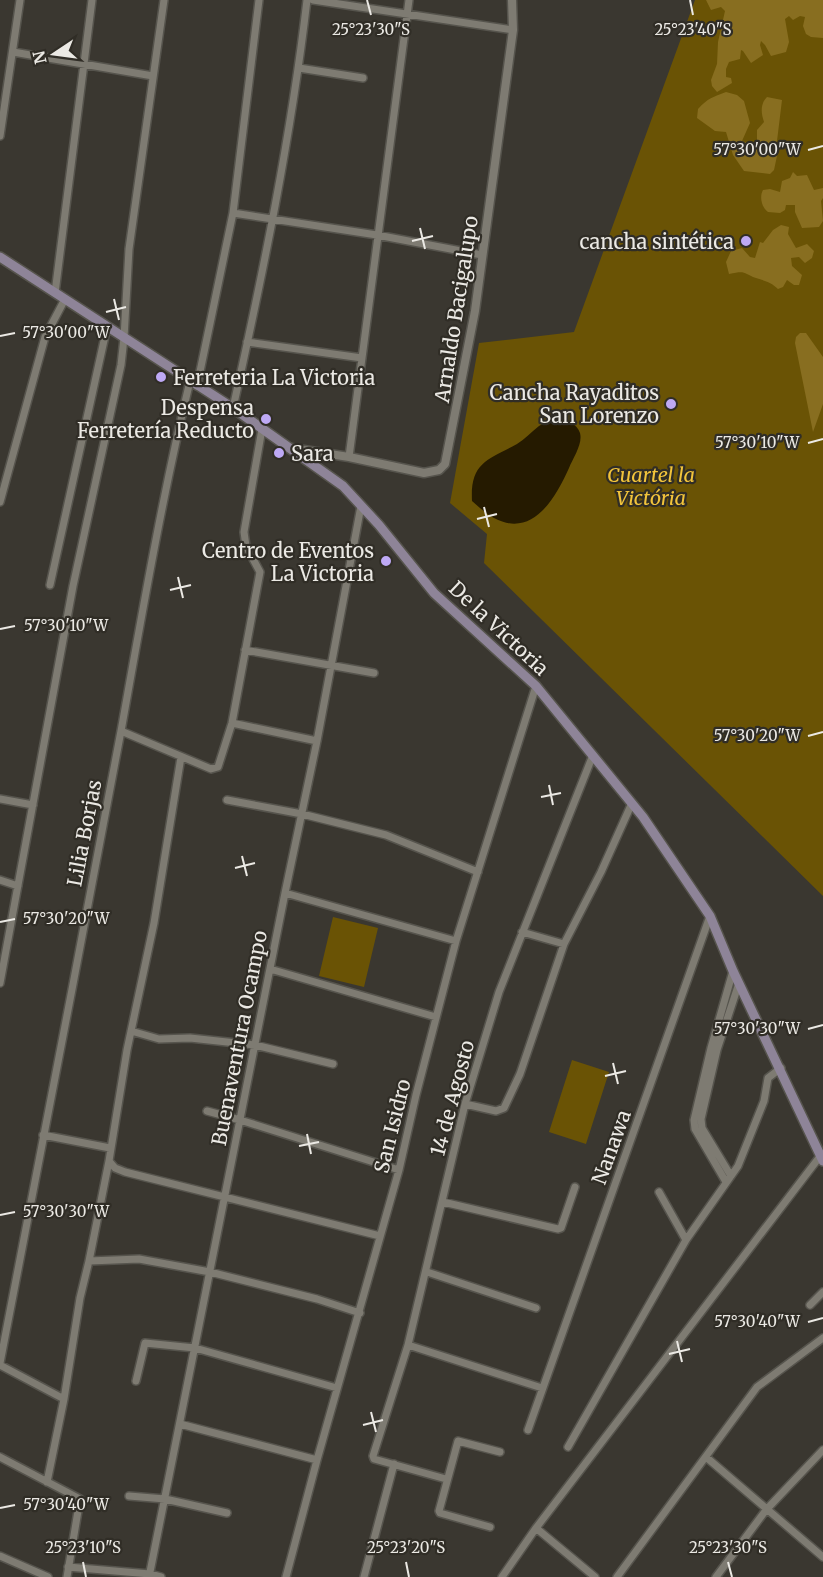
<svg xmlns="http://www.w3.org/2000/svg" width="823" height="1577" font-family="Merriweather,serif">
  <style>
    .green { fill: #6a5305 }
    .forest { fill: #886e20 }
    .water { fill: #251a00 }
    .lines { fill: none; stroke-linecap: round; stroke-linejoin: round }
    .minor-casing { stroke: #56544d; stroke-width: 10 }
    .tertiary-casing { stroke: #56544d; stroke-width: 11 }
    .secondary-casing { stroke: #56544d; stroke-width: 12 }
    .minor { stroke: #7e7b72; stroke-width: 7 }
    .tertiary { stroke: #7e7b72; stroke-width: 8 }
    .secondary { stroke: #8e8498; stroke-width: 9 }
    .ticks { fill: none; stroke: #ebe9e4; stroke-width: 2 }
    .poi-dot { fill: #bea9f5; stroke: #302d26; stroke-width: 2 }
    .labels { text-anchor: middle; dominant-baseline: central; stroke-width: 4.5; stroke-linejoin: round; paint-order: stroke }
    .poi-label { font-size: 20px; fill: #ebe9e4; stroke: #302d26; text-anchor: end }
    .street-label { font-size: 20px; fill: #ebe9e4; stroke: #302d26 }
    .park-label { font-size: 20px; font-style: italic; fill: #f2c43b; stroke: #302d26 }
    .ticks-label { font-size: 15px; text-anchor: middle; fill: #ebe9e4; stroke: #302d26; stroke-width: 4.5; stroke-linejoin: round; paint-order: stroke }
  </style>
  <rect width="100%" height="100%" fill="#3a3730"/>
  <path class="green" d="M 695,0 L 823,0 L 823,896 L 484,563 L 487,534 L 450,503 L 479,343 L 574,332 Z
    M 333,917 L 378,928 L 364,987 L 319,976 Z
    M 572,1060 L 609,1072 L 586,1144 L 549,1132 Z"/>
  <path class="forest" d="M 706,0 L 823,0 L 823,38 L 811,37 L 806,34 L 803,26 L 805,17 L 800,16 L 793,20 L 789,16 L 785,19 L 789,42 L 786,52 L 771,56 L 765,45 L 761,41 L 760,45 L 763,55 L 751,63 L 743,51 L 741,50 L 740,59 L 729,62 L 726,69 L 726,77 L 731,78 L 732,83 L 717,92 L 712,86 L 711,80 L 717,64 L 718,42 L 725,11 L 721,7 L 711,10 Z
    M 726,92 L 737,95 L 744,101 L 750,123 L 742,141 L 753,145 L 757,140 L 757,130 L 764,122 C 761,113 760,104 767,97 L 782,100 L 777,141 L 777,156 L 774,170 L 770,174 L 744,171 L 733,155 L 726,132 L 715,131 L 697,118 L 698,109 C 708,98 713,97 726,92 Z
    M 793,172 L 797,176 L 807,175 L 814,190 L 823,188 L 823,198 L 821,201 L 823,221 L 819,227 L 802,228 L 795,212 L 795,205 L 786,205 L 785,210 L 780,213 L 768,212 C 762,208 759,197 763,190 L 770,189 L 780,192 L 782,181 L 790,178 Z
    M 781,225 L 789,227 L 788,234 L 796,248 L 807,244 L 814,251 L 812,258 L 805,263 L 799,257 L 791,258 L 792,266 L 802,275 L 799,285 L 794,285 L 787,280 L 783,287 L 778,289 C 771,282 765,281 756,278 C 743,273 746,270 729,274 L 726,262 L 731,251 L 742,248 L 750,257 L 755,258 L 760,242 L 763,243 L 773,230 Z
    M 800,333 L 806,333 L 823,357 L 823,404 L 813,432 L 795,343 L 796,337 Z"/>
  <path class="water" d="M 559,415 C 567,420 577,424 580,433 C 583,444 573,458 569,468 C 556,497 533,539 494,518 C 486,514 479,507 472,501 C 470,462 488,460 517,444 C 525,439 531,432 539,426 C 545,422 552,419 559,415 Z"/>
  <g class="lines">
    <defs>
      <path id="minor" d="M 313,0 L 513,30
        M 13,52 L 153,76
        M 299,68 L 363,78
        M 0,136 L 20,0
        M 233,213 L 377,235 L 482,255
        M 55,293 L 92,0
        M 247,342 L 362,358
        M 197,386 L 233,213 L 259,0
        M 233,408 C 263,273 291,137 307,0
        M 349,457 L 409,0
        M 0,502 L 45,337 L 65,299
        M 50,585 L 107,327
        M 245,650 L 374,673
        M 232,723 L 317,741
        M 121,731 L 211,769 L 218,767 L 232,723 L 260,572 L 246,546 L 244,532 L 262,429
        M 181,757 L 154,923 L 127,1050 L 109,1161 L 115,1168 L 125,1172 L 380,1236
        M 0,799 L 33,805
        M 227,800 L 302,814 L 386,835 L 478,872
        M 0,880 L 18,886
        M 285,893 L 456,941
        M 522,932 L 564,944
        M 270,969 L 436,1017
        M 0,983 L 73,586 L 121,365 L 124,338 L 129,249 L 164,0
        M 131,1031 L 159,1039 L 190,1038 L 255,1045 L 333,1064
        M 465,1104 L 496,1111 L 504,1108 L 520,1074 L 564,944 L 601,872 L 632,803
        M 207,1111 L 240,1120 L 399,1170
        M 43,1135 L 110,1148
        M 731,1176 L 702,1128 L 701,1119 L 717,1050 L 739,983
        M 726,1182 L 695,1129 L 694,1120 L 711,1048 L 733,971
        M 659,1192 L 686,1240
        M 443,1202 L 558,1229 L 561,1228 L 575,1187
        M 89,1261 L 109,1161
        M 427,1272 L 536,1308
        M 810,1305 L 823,1292
        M 408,1345 L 542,1388
        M 0,1363 C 40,1152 82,942 121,731 C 142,614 162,497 190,381
        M 0,1365 L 64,1399 L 80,1298 L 89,1261 L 139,1259 L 210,1272 L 317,1299 L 360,1313
        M 136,1381 L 145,1343 L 195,1348 L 337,1388
        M 180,1424 L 317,1460
        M 528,1430 L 710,916
        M 568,1447 L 686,1240 L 738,1166 L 764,1101 L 768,1078 L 781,1068
        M 0,1457 L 80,1499 L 67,1577
        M 706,1457 L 823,1557
        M 446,1479 L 374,1459 L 373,1456 L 408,1345 L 465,1104 L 499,992 L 593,755
        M 47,1482 L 64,1399
        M 129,1496 L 165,1499 L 227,1513
        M 490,1527 L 440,1513 L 439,1511 L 458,1441 L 500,1452
        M 536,1528 L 821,1155
        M 0,1556 L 48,1577
        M 68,1567 L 150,1574 L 161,1577
        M 149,1577 L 285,893 L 317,741 L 361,506
        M 286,1577 L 317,1460 L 399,1170 L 416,1095 L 456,941 L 536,686
        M 364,1577 L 394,1464
        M 502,1577 L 536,1528 L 595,1577
        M 617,1577 L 757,1387 L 823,1338
        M 716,1577 L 766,1510 L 823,1450"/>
      <path id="tertiary" d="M 291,448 L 349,457 L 424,473 L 439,470 L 445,464 L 475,311 L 513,30 L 512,0"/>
      <path id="secondary" d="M 0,257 L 233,408 L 343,486 L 379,525 L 434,593 L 536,686 L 643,817 L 710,916 L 733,971 L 823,1161"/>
    </defs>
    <use href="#minor" class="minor-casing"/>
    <use href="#tertiary" class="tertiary-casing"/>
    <use href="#secondary" class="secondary-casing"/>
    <use href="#minor" class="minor"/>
    <use href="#tertiary" class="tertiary"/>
    <use href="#secondary" class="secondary"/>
  </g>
  <path class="ticks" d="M 367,0 L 371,15M 690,0 L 693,15M 808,150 L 823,146M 420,228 L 425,249M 412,241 L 433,236M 114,299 L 119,320M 106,312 L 126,307M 0,336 L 15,333M 808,443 L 823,439M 484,507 L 489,527M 477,519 L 497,514M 178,577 L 183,598M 170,590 L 191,585M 0,629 L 15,626M 808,736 L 823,732M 549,785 L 553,805M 541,797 L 561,793M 242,856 L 247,876M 235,868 L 255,863M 0,922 L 15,919M 808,1029 L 823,1025M 613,1063 L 618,1084M 605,1076 L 626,1071M 307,1134 L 311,1154M 299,1146 L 319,1142M 0,1215 L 15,1212M 808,1322 L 823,1318M 677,1341 L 682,1362M 669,1354 L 690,1349M 371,1412 L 376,1432M 363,1425 L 383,1420M 0,1508 L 15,1505M 83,1562 L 86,1577M 406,1562 L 409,1577M 728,1562 L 732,1577"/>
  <g class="poi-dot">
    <circle cx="746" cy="241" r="6"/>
    <circle cx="161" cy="377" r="6"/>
    <circle cx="671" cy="404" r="6"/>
    <circle cx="266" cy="419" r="6"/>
    <circle cx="279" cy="453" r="6"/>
    <circle cx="386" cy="561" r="6"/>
  </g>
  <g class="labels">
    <g class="poi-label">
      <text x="734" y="241">cancha sintética</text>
      <text x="173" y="377" text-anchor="start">Ferreteria La Victoria</text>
      <text x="659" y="392">Cancha Rayaditos<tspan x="659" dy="23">San Lorenzo</tspan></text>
      <text x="254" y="407">Despensa<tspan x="254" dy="23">Ferretería Reducto</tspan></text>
      <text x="291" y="453" text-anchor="start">Sara</text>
      <text x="374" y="550">Centro de Eventos<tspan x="374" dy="23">La Victoria</tspan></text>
    </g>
    <g class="street-label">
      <text transform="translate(456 309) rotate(-81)">Arnaldo Bacigalupo</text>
      <text transform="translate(499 628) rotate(43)">De la Victoria</text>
      <text transform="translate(84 833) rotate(-79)">Lilia Borjas</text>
      <text transform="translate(239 1038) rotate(-79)">Buenaventura Ocampo</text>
      <text transform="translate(452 1098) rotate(-75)">14 de Agosto</text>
      <text transform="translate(392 1126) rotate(-76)">San Isidro</text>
      <text transform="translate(611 1147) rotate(-70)">Nanawa</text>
    </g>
    <g class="park-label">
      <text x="651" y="474">Cuartel la<tspan x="651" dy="23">Victória</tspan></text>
    </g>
  </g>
  <g class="ticks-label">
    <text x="693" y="35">25°23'40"S</text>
    <text x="371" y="35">25°23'30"S</text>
    <text x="757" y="155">57°30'00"W</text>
    <text x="66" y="338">57°30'00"W</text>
    <text x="757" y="448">57°30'10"W</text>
    <text x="66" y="631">57°30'10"W</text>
    <text x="757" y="741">57°30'20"W</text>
    <text x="66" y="924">57°30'20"W</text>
    <text x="757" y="1034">57°30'30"W</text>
    <text x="66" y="1217">57°30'30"W</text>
    <text x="757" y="1327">57°30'40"W</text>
    <text x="66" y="1510">57°30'40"W</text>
    <text x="83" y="1553">25°23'10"S</text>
    <text x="406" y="1553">25°23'20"S</text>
    <text x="728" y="1553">25°23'30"S</text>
  </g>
  <g transform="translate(54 54) rotate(257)" stroke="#302d26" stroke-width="4.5" paint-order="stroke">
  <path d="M0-4.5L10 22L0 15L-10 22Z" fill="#ebe9e4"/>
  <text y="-9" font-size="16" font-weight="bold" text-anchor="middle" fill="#ebe9e4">N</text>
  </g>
</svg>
